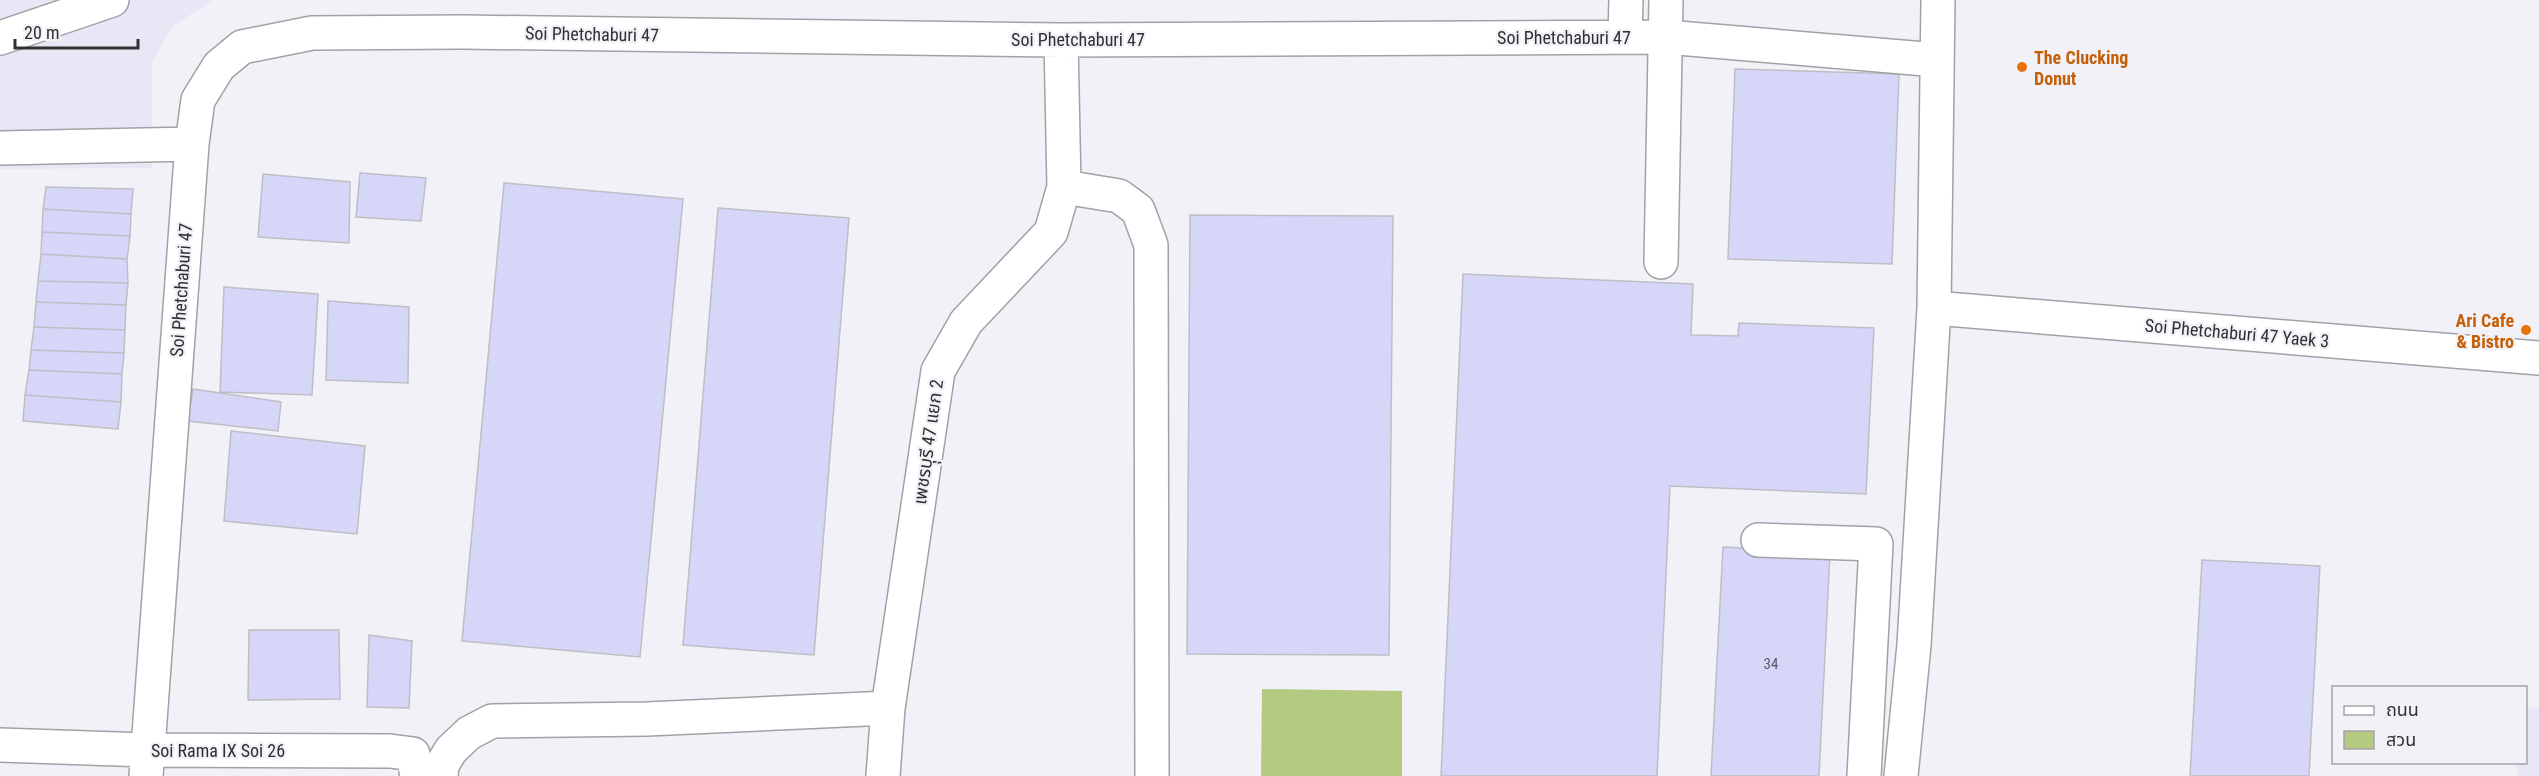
<svg xmlns="http://www.w3.org/2000/svg" width="2539" height="776" font-family="'Roboto Condensed','Noto Sans Thai',sans-serif">
  <style>
    .built { fill: #e7e7f5 }
    .green { fill: #b4ca81 }
    .building { fill: #d6d6f8; stroke: #bebec4; stroke-width: 1.5 }
    .lines { fill: none; stroke-linecap: round; stroke-linejoin: round }
    .minor-casing { stroke: #a1a2a7; stroke-width: 36 }
    .minor { stroke: #fff; stroke-width: 33 }
    .food-dot { fill: #e8710a; stroke: #f1f1f7; stroke-width: 2 }
    .labels { text-anchor: middle; dominant-baseline: central; stroke-width: 4.5; stroke-linejoin: round; paint-order: stroke }
    .number-label { font-size: 15px; fill: #5a5a64 }
    .street-label { font-size: 18px; fill: #313133; stroke: #f1f1f7 }
    .food-label { font-size: 18px; font-weight: bold; fill: #c56008; stroke: #f1f1f7; text-anchor: start }
  </style>
  <rect width="100%" height="100%" fill="#f1f1f7"/>
  <path class="built" d="M 0,0 L 213,0 L 173,26 L 152,62 L 152,168 L 0,169 Z
    M 2526,707 L 2539,708 L 2539,776 L 2517,776 L 2517,763 L 2526,762 Z"/>
  <path class="green" d="M 1262,689 L 1402,691 L 1402,776 L 1261,776 Z"/>
  <path class="building" d="M 1735,69 L 1899,74 L 1892,264 L 1728,259 Z
    M 360,173 L 426,178 L 421,221 L 356,217 Z
    M 263,174 L 350,182 L 349,243 L 258,237 Z
    M 504,183 L 683,199 L 640,657 L 462,641 Z
    M 46,187 L 133,189 L 131,214 L 43,209 Z
    M 718,208 L 849,218 L 814,655 L 683,645 Z
    M 43,209 L 131,214 L 130,236 L 42,232 Z
    M 1190,215 L 1393,216 L 1389,655 L 1187,654 Z
    M 42,232 L 130,236 L 127,259 L 41,254 Z
    M 41,254 L 127,259 L 128,283 L 38,281 Z
    M 1463,274 L 1693,284 L 1691,335 L 1738,336 L 1739,323 L 1874,328 L 1866,494 L 1670,486 L 1657,776 L 1441,776 Z
    M 38,281 L 128,283 L 126,305 L 36,302 Z
    M 224,287 L 318,294 L 312,395 L 220,392 Z
    M 328,301 L 409,307 L 408,383 L 326,380 Z
    M 36,302 L 126,305 L 125,330 L 34,327 Z
    M 34,327 L 125,330 L 124,353 L 31,350 Z
    M 31,350 L 124,353 L 122,374 L 29,370 Z
    M 29,370 L 122,374 L 121,402 L 25,395 Z
    M 193,389 L 281,402 L 278,431 L 188,421 Z
    M 25,395 L 121,402 L 118,429 L 23,421 Z
    M 231,431 L 365,446 L 357,534 L 224,521 Z
    M 1723,547 L 1830,552 L 1819,776 L 1711,776 Z
    M 2202,560 L 2320,566 L 2309,776 L 2190,776 Z
    M 249,630 L 339,630 L 340,699 L 248,700 Z
    M 369,635 L 412,641 L 409,708 L 367,707 Z"/>
  <g class="lines">
    <defs>
      <path id="minor" d="M 1625,37 L 1626,0
        M 0,38 L 112,0
        M 0,148 L 192,144
        M 1064,187 L 1119,196 L 1138,210 L 1151,245 L 1152,776
        M 1661,262 L 1666,0
        M 1934,308 L 2539,358
        M 1758,540 L 1876,544 L 1864,776
        M 0,745 L 147,750 L 390,751 L 413,754 L 417,776
        M 146,776 L 192,144 L 198,100 L 219,66 L 242,47 L 312,33 L 463,32 L 1061,40 L 1666,37 L 1937,60
        M 441,776 L 442,765 L 451,750 L 469,733 L 492,721 L 647,719 L 888,708
        M 883,776 L 888,708 L 938,371 L 966,322 L 1051,232 L 1064,187 L 1061,40
        M 1901,776 L 1914,645 L 1934,308 L 1938,0"/>
    </defs>
    <use href="#minor" class="minor-casing"/>
    <use href="#minor" class="minor"/>
  </g>
  <g class="food-dot">
    <circle cx="2022" cy="67" r="6"/>
    <circle cx="2526" cy="330" r="6"/>
  </g>
  <g class="labels">
    <g class="number-label">
      <text x="1771" y="664">34</text>
    </g>
    <g class="street-label">
      <text transform="translate(592 34) rotate(1)">Soi Phetchaburi 47</text>
      <text x="1564" y="37">Soi Phetchaburi 47</text>
      <text x="1078" y="39">Soi Phetchaburi 47</text>
      <text transform="translate(181 290) rotate(-86)">Soi Phetchaburi 47</text>
      <text transform="translate(2237 333) rotate(5)">Soi Phetchaburi 47 Yaek 3</text>
      <text transform="translate(928 442) rotate(-82)">เพชรบุุรี 47 แยก 2</text>
      <text x="218" y="750">Soi Rama IX Soi 26</text>
    </g>
    <g class="food-label">
      <text x="2034" y="57">The Clucking<tspan x="2034" dy="21">Donut</tspan></text>
      <text x="2514" y="320" text-anchor="end">Ari Cafe<tspan x="2514" dy="21">&amp; Bistro</tspan></text>
    </g>
  </g>
  <rect x="2332" y="686" width="195" height="78" fill="#f1f1f7" stroke="#a4a4a9" stroke-width="1.5"/>
  <rect x="2344" y="706" width="30" height="9" fill="#ffffff" stroke="#a4a4a9" stroke-width="1.5"/>
  <text x="2386" y="716" font-size="18" fill="#313133">ถนน</text>
  <rect x="2344" y="731" width="30" height="18" fill="#b4ca81" stroke="#a4a4a9" stroke-width="1.5"/>
  <text x="2386" y="746" font-size="18" fill="#313133">สวน</text>
  <path d="M15 39v9h123v-9" fill="none" stroke="#313133" stroke-width="3"/>
  <text x="24" y="39" font-size="18" fill="#313133" stroke="#f1f1f7" stroke-width="4.5" paint-order="stroke">20 m</text>
</svg>
